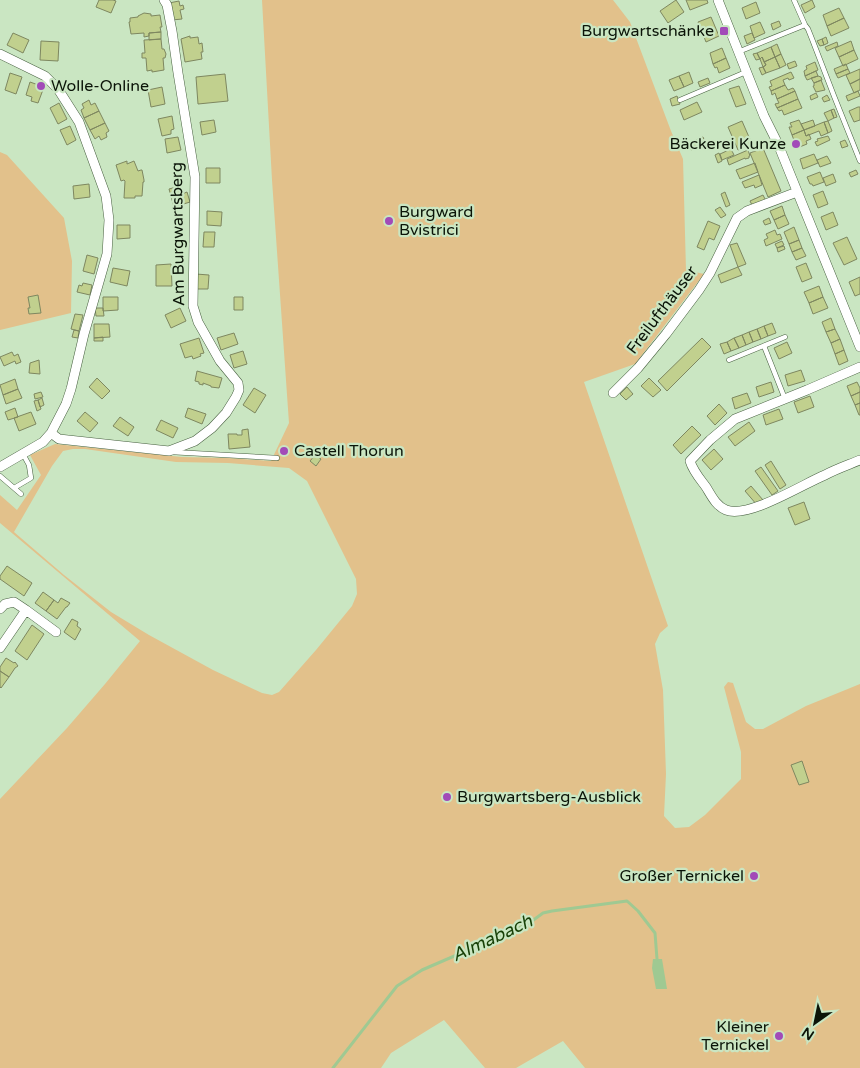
<svg xmlns="http://www.w3.org/2000/svg" width="860" height="1068" font-family="'Varela Round',sans-serif">
  <style>
    .green { fill: #e2c18b; fill-rule: evenodd }
    .water { fill: #9fc992 }
    .lines { fill: none; stroke-linecap: round; stroke-linejoin: round }
    .stream { stroke: #9fc992; stroke-width: 3 }
    .building { fill: #c1d08e; stroke: #7e8760 }
    .lane-casing { stroke: #486041; stroke-width: 5.5 }
    .street-casing { stroke: #486041; stroke-width: 10 }
    .lane { stroke: #fff; stroke-width: 4.5 }
    .street { stroke: #fff; stroke-width: 9 }
    .poi-dot { fill: #a24bb8; stroke: #cae6c2; stroke-width: 2 }
    .labels { text-anchor: middle; dominant-baseline: central; stroke-width: 4.5; stroke-linejoin: round; paint-order: stroke }
    .poi-label { font-size: 16px; fill: #0b1408; stroke: #cae6c2; text-anchor: end }
    .street-label { font-size: 16px; fill: #0b1408; stroke: #cae6c2 }
    .water-label { font-size: 18px; font-style: italic; fill: #174007; stroke: #cae6c2 }
  </style>
  <rect width="100%" height="100%" fill="#cae6c2"/>
  <path class="green" d="M 262,0 L 613,0 L 630,22 L 671,131 L 683,159 L 686,270 L 704,274 L 635,364 L 584,382 L 668,626 L 660,633 L 655,644 L 663,690 L 666,774 L 664,816 L 675,828 L 689,827 L 705,815 L 741,779 L 741,752 L 724,687 L 728,682 L 733,683 L 746,722 L 755,729 L 763,729 L 806,706 L 860,684 L 860,1068 L 585,1068 L 563,1041 L 516,1068 L 485,1068 L 444,1020 L 391,1053 L 381,1068 L 0,1068 L 0,799 L 67,728 L 105,684 L 140,641 L 0,523 L 0,495 L 17,510 L 41,475 L 30,455 L 55,444 L 182,457 L 228,458 L 271,461 L 289,423 L 272,180 ZM 73,449 L 85,449 L 176,462 L 228,463 L 289,468 L 307,481 L 356,579 L 357,594 L 352,606 L 316,650 L 279,692 L 272,695 L 262,693 L 213,670 L 149,635 L 111,612 L 64,575 L 14,532 L 52,466 L 63,451 Z
    M 0,152 L 7,155 L 64,218 L 72,261 L 71,313 L 0,330 Z"/>
  <path class="water" d="M 653,959 L 662,959 L 667,989 L 656,989 L 652,968 Z"/>
  <g class="lines">
    <path class="stream" d="M 333,1068 L 397,986 L 422,970 L 528,924 L 543,913 L 552,911 L 627,901 L 638,911 L 655,933 L 657,959"/>
  </g>
  <path class="building" d="M 99,0 L 113,0 L 116,1 L 111,13 L 96,7 Z
    M 676,0 L 684,12 L 668,23 L 660,11 Z
    M 686,0 L 707,0 L 708,3 L 690,10 Z
    M 812,0 L 815,7 L 805,13 L 801,5 Z
    M 179,1 L 180,6 L 183,5 L 184,9 L 180,10 L 182,19 L 172,20 L 169,3 Z
    M 756,2 L 760,13 L 746,19 L 742,8 Z
    M 839,8 L 844,18 L 827,26 L 823,15 Z
    M 144,13 L 151,14 L 151,16 L 160,15 L 162,27 L 160,27 L 161,32 L 149,33 L 149,36 L 144,37 L 144,33 L 131,34 L 129,22 L 130,22 L 130,18 L 138,17 L 138,16 Z
    M 711,17 L 719,36 L 706,42 L 698,22 Z
    M 844,18 L 849,28 L 831,36 L 827,26 Z
    M 779,21 L 781,26 L 773,30 L 771,24 Z
    M 760,22 L 765,33 L 754,38 L 750,26 Z
    M 161,32 L 161,39 L 149,40 L 149,33 Z
    M 13,33 L 29,40 L 23,53 L 7,45 Z
    M 752,33 L 755,40 L 747,44 L 744,36 Z
    M 190,36 L 190,38 L 198,37 L 199,44 L 202,43 L 203,52 L 201,52 L 202,59 L 185,62 L 181,39 Z
    M 826,37 L 828,43 L 824,45 L 822,39 Z
    M 161,39 L 162,49 L 164,49 L 166,54 L 165,58 L 163,58 L 164,70 L 152,72 L 152,70 L 147,71 L 146,58 L 142,58 L 142,53 L 145,53 L 144,40 Z
    M 822,39 L 824,45 L 820,46 L 817,41 Z
    M 41,41 L 59,42 L 58,61 L 40,60 Z
    M 851,41 L 854,50 L 839,57 L 835,48 Z
    M 837,42 L 838,46 L 827,51 L 825,47 Z
    M 777,44 L 781,54 L 775,57 L 771,47 Z
    M 771,47 L 775,57 L 764,62 L 762,57 L 760,59 L 757,53 Z
    M 722,48 L 726,58 L 713,64 L 710,53 Z
    M 854,50 L 858,59 L 843,66 L 839,57 Z
    M 757,53 L 760,59 L 756,60 L 753,54 Z
    M 781,54 L 786,65 L 780,68 L 775,57 Z
    M 762,57 L 766,65 L 763,67 L 760,59 Z
    M 775,57 L 780,68 L 766,73 L 763,67 L 766,65 L 764,62 Z
    M 726,58 L 730,68 L 719,73 L 717,67 L 715,68 L 713,64 Z
    M 795,61 L 797,66 L 789,69 L 787,64 Z
    M 815,62 L 818,70 L 805,76 L 804,71 L 807,69 L 806,66 Z
    M 846,64 L 848,69 L 836,74 L 834,69 Z
    M 763,67 L 766,73 L 762,75 L 759,68 Z
    M 848,69 L 850,73 L 838,78 L 836,74 Z
    M 860,69 L 860,79 L 850,84 L 846,75 Z
    M 816,71 L 818,76 L 807,80 L 805,76 Z
    M 689,72 L 693,83 L 684,87 L 679,76 Z
    M 791,72 L 794,78 L 789,80 L 788,78 L 783,80 L 785,85 L 771,91 L 769,87 L 772,86 L 770,81 Z
    M 10,73 L 22,77 L 16,94 L 5,90 Z
    M 225,74 L 228,101 L 198,104 L 196,77 Z
    M 679,76 L 684,87 L 674,91 L 669,80 Z
    M 818,76 L 821,77 L 822,80 L 814,83 L 811,78 Z
    M 708,78 L 710,83 L 700,87 L 698,82 Z
    M 860,79 L 860,90 L 854,93 L 850,84 Z
    M 821,80 L 825,90 L 816,92 L 813,86 L 814,86 L 814,83 Z
    M 30,82 L 44,87 L 38,103 L 31,101 L 32,97 L 26,95 Z
    M 785,85 L 788,90 L 793,88 L 795,91 L 777,99 L 775,93 L 772,95 L 771,91 Z
    M 739,86 L 746,104 L 736,107 L 729,89 Z
    M 162,87 L 165,104 L 151,107 L 148,90 Z
    M 795,91 L 798,99 L 777,108 L 775,104 L 779,103 L 777,99 Z
    M 858,91 L 860,96 L 848,101 L 846,96 Z
    M 816,93 L 818,97 L 811,100 L 810,96 Z
    M 827,95 L 830,100 L 824,102 L 822,98 Z
    M 677,96 L 680,104 L 672,106 L 670,99 Z
    M 798,99 L 802,108 L 784,115 L 782,110 L 779,111 L 777,108 Z
    M 89,100 L 91,105 L 95,103 L 99,111 L 84,118 L 81,110 L 84,108 L 82,104 Z
    M 697,102 L 702,112 L 684,120 L 680,110 Z
    M 59,103 L 67,119 L 58,124 L 50,108 Z
    M 858,107 L 860,107 L 860,120 L 854,122 L 849,111 Z
    M 834,109 L 837,117 L 834,118 L 831,110 Z
    M 831,110 L 834,118 L 828,121 L 824,113 Z
    M 99,111 L 105,123 L 90,130 L 84,118 Z
    M 172,116 L 174,129 L 171,130 L 171,134 L 162,136 L 158,119 Z
    M 214,120 L 216,132 L 202,135 L 200,122 Z
    M 799,120 L 804,130 L 792,135 L 789,127 L 792,127 L 790,123 Z
    M 813,120 L 815,126 L 804,130 L 801,124 Z
    M 742,121 L 752,144 L 738,150 L 728,127 Z
    M 828,121 L 832,131 L 828,133 L 824,122 Z
    M 824,122 L 828,133 L 821,136 L 819,131 L 806,136 L 804,130 Z
    M 105,123 L 109,131 L 106,133 L 107,137 L 101,140 L 99,136 L 95,139 L 90,130 Z
    M 70,126 L 76,140 L 67,145 L 60,130 Z
    M 804,130 L 806,136 L 809,134 L 811,139 L 806,141 L 807,144 L 797,148 L 792,135 Z
    M 828,136 L 830,140 L 817,146 L 815,142 L 818,141 L 817,139 Z
    M 178,137 L 181,150 L 167,153 L 165,139 Z
    M 703,137 L 706,144 L 691,150 L 688,143 Z
    M 845,140 L 848,146 L 842,148 L 840,142 Z
    M 763,148 L 781,191 L 768,197 L 750,153 Z
    M 731,149 L 734,155 L 722,160 L 720,154 Z
    M 748,150 L 750,156 L 749,156 L 749,158 L 745,159 L 745,158 L 729,165 L 727,159 Z
    M 719,153 L 722,161 L 718,163 L 715,155 Z
    M 814,154 L 818,163 L 803,169 L 800,159 Z
    M 827,156 L 831,163 L 820,167 L 817,160 Z
    M 127,161 L 127,164 L 134,161 L 138,171 L 141,170 L 142,170 L 144,180 L 144,182 L 143,182 L 142,196 L 135,196 L 135,198 L 124,198 L 125,181 L 124,180 L 121,181 L 116,165 Z
    M 755,163 L 758,172 L 740,179 L 736,170 Z
    M 206,168 L 220,168 L 220,183 L 206,183 Z
    M 856,170 L 858,174 L 851,177 L 849,173 Z
    M 820,172 L 824,182 L 813,186 L 812,184 L 810,184 L 807,177 Z
    M 833,174 L 836,182 L 826,186 L 823,178 Z
    M 759,175 L 762,185 L 755,188 L 754,185 L 745,188 L 742,182 Z
    M 89,184 L 90,197 L 74,199 L 73,186 Z
    M 180,186 L 182,194 L 187,192 L 190,202 L 174,207 L 169,189 Z
    M 823,191 L 828,204 L 818,208 L 813,195 Z
    M 725,192 L 730,205 L 726,207 L 721,194 Z
    M 763,195 L 766,201 L 753,207 L 750,201 Z
    M 782,206 L 785,215 L 774,220 L 770,211 Z
    M 720,207 L 726,215 L 721,218 L 715,210 Z
    M 207,211 L 222,212 L 221,226 L 207,225 Z
    M 833,212 L 838,225 L 826,230 L 821,217 Z
    M 785,215 L 789,224 L 778,229 L 774,220 Z
    M 769,218 L 771,223 L 765,225 L 763,221 Z
    M 708,221 L 720,226 L 714,240 L 709,238 L 704,250 L 697,247 Z
    M 117,225 L 130,225 L 130,238 L 117,239 Z
    M 794,227 L 799,240 L 789,244 L 784,232 Z
    M 775,230 L 777,235 L 780,234 L 782,239 L 766,246 L 764,240 L 768,238 L 766,234 Z
    M 204,232 L 215,232 L 214,247 L 203,247 Z
    M 847,237 L 857,259 L 844,265 L 833,243 Z
    M 799,240 L 802,248 L 792,252 L 789,244 Z
    M 782,241 L 784,245 L 777,248 L 775,244 Z
    M 737,243 L 746,264 L 738,267 L 730,245 Z
    M 784,246 L 785,249 L 778,252 L 777,248 Z
    M 802,248 L 806,256 L 796,260 L 792,252 Z
    M 87,255 L 98,258 L 94,274 L 83,271 Z
    M 806,263 L 812,278 L 802,282 L 796,267 Z
    M 171,264 L 172,286 L 156,286 L 156,265 Z
    M 738,267 L 742,275 L 721,283 L 718,275 Z
    M 113,268 L 130,271 L 127,286 L 110,282 Z
    M 196,274 L 209,275 L 208,289 L 195,289 Z
    M 860,277 L 860,294 L 855,296 L 849,282 Z
    M 83,283 L 92,285 L 90,295 L 77,292 L 79,285 L 82,286 Z
    M 819,286 L 823,297 L 809,303 L 804,292 Z
    M 38,295 L 41,313 L 29,314 L 28,308 L 30,308 L 28,297 Z
    M 103,297 L 118,297 L 118,310 L 103,311 Z
    M 234,297 L 243,297 L 243,310 L 234,310 Z
    M 823,297 L 828,308 L 813,314 L 809,303 Z
    M 95,308 L 103,308 L 104,316 L 96,316 Z
    M 180,308 L 186,321 L 171,328 L 165,315 Z
    M 75,314 L 83,315 L 79,331 L 71,329 Z
    M 831,318 L 835,329 L 826,332 L 822,322 Z
    M 772,323 L 776,333 L 768,336 L 764,326 Z
    M 94,324 L 109,324 L 110,337 L 94,338 Z
    M 764,326 L 768,336 L 761,339 L 757,329 Z
    M 757,329 L 761,339 L 753,342 L 749,332 Z
    M 835,329 L 840,339 L 831,343 L 826,332 Z
    M 74,330 L 79,331 L 78,338 L 72,337 Z
    M 749,332 L 753,342 L 746,345 L 742,335 Z
    M 234,333 L 238,344 L 221,350 L 217,338 Z
    M 742,335 L 746,345 L 739,348 L 734,338 Z
    M 103,337 L 103,341 L 94,341 L 94,338 Z
    M 199,338 L 204,353 L 200,354 L 201,356 L 193,359 L 192,356 L 185,358 L 180,344 Z
    M 702,338 L 711,347 L 667,391 L 658,381 Z
    M 734,338 L 739,348 L 731,351 L 727,342 Z
    M 840,339 L 844,350 L 835,354 L 831,343 Z
    M 727,342 L 731,351 L 724,354 L 720,344 Z
    M 787,342 L 792,353 L 779,359 L 774,348 Z
    M 844,350 L 848,361 L 839,365 L 835,354 Z
    M 243,351 L 247,364 L 234,368 L 230,355 Z
    M 12,352 L 14,356 L 18,354 L 21,362 L 16,364 L 15,361 L 4,366 L 0,357 Z
    M 39,360 L 40,374 L 29,373 L 30,363 Z
    M 801,370 L 805,381 L 788,386 L 785,375 Z
    M 197,371 L 222,378 L 219,388 L 211,387 L 211,386 L 203,383 L 203,385 L 199,384 L 199,382 L 195,381 Z
    M 97,378 L 110,391 L 102,399 L 89,387 Z
    M 649,378 L 661,390 L 653,397 L 641,386 Z
    M 15,379 L 18,389 L 3,395 L 0,385 Z
    M 771,382 L 774,392 L 759,397 L 756,387 Z
    M 857,382 L 860,388 L 860,392 L 851,396 L 847,386 Z
    M 627,387 L 633,394 L 626,400 L 620,394 Z
    M 254,388 L 266,395 L 255,413 L 243,405 Z
    M 18,389 L 22,398 L 6,404 L 3,395 Z
    M 41,392 L 43,397 L 35,399 L 34,394 Z
    M 860,392 L 860,403 L 855,405 L 851,396 Z
    M 747,393 L 751,403 L 735,409 L 732,398 Z
    M 810,396 L 814,407 L 798,413 L 794,402 Z
    M 42,398 L 44,405 L 40,407 L 38,400 Z
    M 38,400 L 41,409 L 37,411 L 34,401 Z
    M 860,403 L 860,415 L 859,415 L 855,405 Z
    M 719,404 L 727,413 L 715,425 L 707,416 Z
    M 15,408 L 18,417 L 8,420 L 5,412 Z
    M 188,408 L 206,414 L 202,424 L 185,417 Z
    M 779,409 L 783,419 L 766,425 L 763,415 Z
    M 31,412 L 36,424 L 19,431 L 14,418 Z
    M 85,412 L 98,423 L 90,432 L 77,421 Z
    M 120,417 L 134,427 L 128,436 L 113,426 Z
    M 161,420 L 178,428 L 173,438 L 156,430 Z
    M 749,422 L 755,431 L 735,446 L 728,437 Z
    M 692,426 L 701,435 L 681,454 L 673,445 Z
    M 248,429 L 250,447 L 229,449 L 228,434 L 237,434 L 237,435 L 242,435 L 242,430 Z
    M 714,449 L 723,459 L 711,470 L 702,460 Z
    M 315,455 L 321,459 L 316,466 L 310,461 Z
    M 771,461 L 786,485 L 780,489 L 765,465 Z
    M 761,467 L 778,491 L 772,495 L 755,471 Z
    M 751,486 L 763,500 L 757,505 L 745,491 Z
    M 804,502 L 810,519 L 795,525 L 788,508 Z
    M 7,566 L 32,583 L 24,596 L 0,579 L 0,576 Z
    M 43,592 L 54,600 L 46,611 L 35,603 Z
    M 61,598 L 70,603 L 67,607 L 66,607 L 57,619 L 46,611 L 54,600 L 58,603 Z
    M 72,619 L 78,622 L 77,626 L 81,629 L 75,640 L 64,632 Z
    M 32,625 L 44,634 L 27,660 L 15,651 Z
    M 6,658 L 14,663 L 15,662 L 18,666 L 15,668 L 9,677 L 0,671 L 0,667 Z
    M 0,671 L 9,677 L 1,688 L 0,687 Z
    M 802,761 L 809,782 L 799,785 L 791,765 Z"/>
  <g class="lines">
    <defs>
      <path id="lane" d="M 794,0 L 805,25 L 808,29 L 812,39 L 834,96 L 860,161
        M 738,52 L 805,25
        M 680,100 L 746,72
        M 764,346 L 785,399
        M 729,360 L 785,337
        M 172,452 L 277,458
        M 0,476 L 14,488 L 31,478 L 29,465 L 23,454
        M 14,488 L 21,494"/>
      <path id="street" d="M 718,0 L 764,116 L 778,144 L 860,347
        M 0,54 L 45,76 L 58,89 L 79,122 L 106,196 L 109,220 L 107,254 L 84,334 L 71,389 L 66,404 L 51,433 L 43,442 L 0,467
        M 860,367 L 807,390 L 735,419 L 710,440 L 690,461 C 693,471 700,479 706,487 C 711,495 716,506 726,510 C 748,519 803,484 825,475 C 836,469 848,465 860,460
        M 613,393 L 638,368 L 666,334 L 699,290 L 710,273 L 737,218 L 747,211 L 797,192
        M 51,433 L 59,439 L 169,451 L 195,441 L 212,428 L 226,413 L 236,397 L 239,390 L 238,383 L 220,361 L 198,322 L 193,306 L 195,177 L 178,73 L 172,31 L 167,5 L 164,0
        M 0,609 L 5,604 L 14,602 L 26,610
        M 0,648 L 26,610 L 56,632"/>
    </defs>
    <use href="#lane" class="lane-casing"/>
    <use href="#street" class="street-casing"/>
    <use href="#lane" class="lane"/>
    <use href="#street" class="street"/>
  </g>
  <g class="poi-dot">
    <rect x="719" y="26" width="10" height="10" rx="2.5"/>
    <circle cx="41" cy="86" r="5"/>
    <circle cx="796" cy="144" r="5"/>
    <circle cx="389" cy="221" r="5"/>
    <circle cx="284" cy="451" r="5"/>
    <circle cx="447" cy="797" r="5"/>
    <circle cx="754" cy="876" r="5"/>
    <circle cx="779" cy="1036" r="5"/>
  </g>
  <g class="labels">
    <g class="poi-label">
      <text x="714" y="31">Burgwartschänke</text>
      <text x="51" y="86" text-anchor="start">Wolle-Online</text>
      <text x="786" y="144">Bäckerei Kunze</text>
      <text x="399" y="212" text-anchor="start">Burgward<tspan x="399" dy="18">Bvistrici</tspan></text>
      <text x="294" y="451" text-anchor="start">Castell Thorun</text>
      <text x="457" y="797" text-anchor="start">Burgwartsberg-Ausblick</text>
      <text x="744" y="876">Großer Ternickel</text>
      <text x="769" y="1027">Kleiner<tspan x="769" dy="18">Ternickel</tspan></text>
    </g>
    <g class="street-label">
      <text transform="translate(178 234) rotate(-91)">Am Burgwartsberg</text>
      <text transform="translate(662 310) rotate(-53)">Freilufthäuser</text>
    </g>
    <g class="water-label">
      <text transform="translate(492 938) rotate(-25)">Almabach</text>
    </g>
  </g>
  <g transform="translate(815 1023) rotate(213)" stroke="#cae6c2" stroke-width="4" paint-order="stroke">
  <path d="M0-4L9 19L0 12L-9 19Z" fill="#0b1408"/>
  <text y="-8" font-size="14" font-weight="bold" text-anchor="middle" fill="#0b1408">N</text>
  </g>
</svg>
